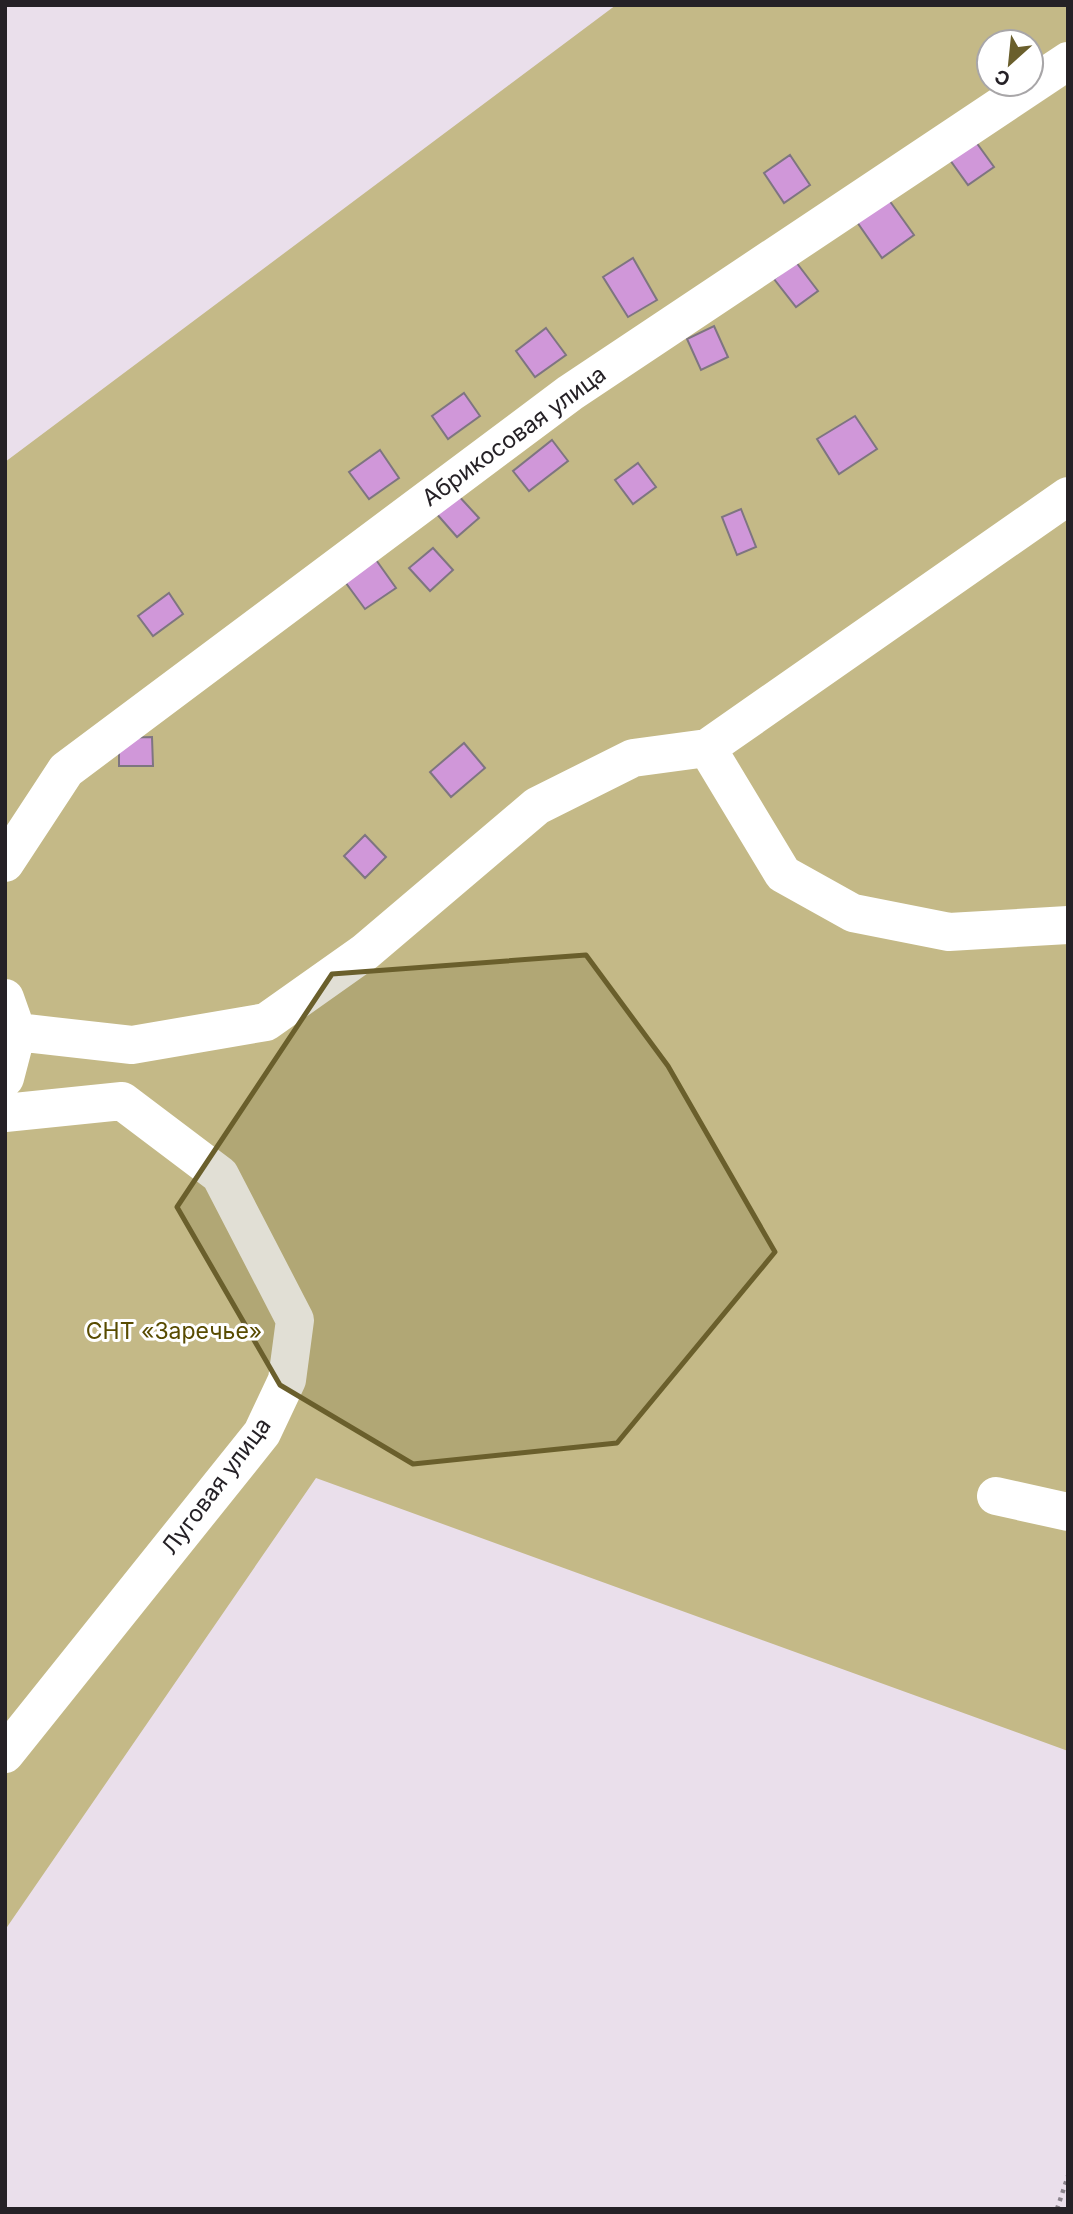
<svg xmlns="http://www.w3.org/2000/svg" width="1073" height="2214" font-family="Inter,sans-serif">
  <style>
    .green { fill: #c4b987; fill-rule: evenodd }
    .building { fill: #d097d9; stroke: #7e7580; stroke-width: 2 }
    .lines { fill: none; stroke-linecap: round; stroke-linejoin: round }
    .path { stroke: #8b848c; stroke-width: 4.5; stroke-dasharray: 3.5 5; stroke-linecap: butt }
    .minor { stroke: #fff; stroke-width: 38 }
    .marked { fill: #6a5f2c; fill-opacity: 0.2; stroke: #6a5f2c; stroke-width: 5; stroke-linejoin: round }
    .labels { text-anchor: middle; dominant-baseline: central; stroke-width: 6; stroke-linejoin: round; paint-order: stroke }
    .street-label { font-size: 23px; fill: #252126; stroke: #fff }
    .park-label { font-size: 23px; fill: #584b01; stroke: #fff }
  </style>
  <rect width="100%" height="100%" fill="#eadfeb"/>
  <path class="green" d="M 616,5 L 1068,5 L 1068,1751 L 316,1478 L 5,1930 L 5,462 ZM 989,42 L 1031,42 L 1031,84 L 989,84 Z"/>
  <path class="building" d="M 976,142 L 994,167 L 968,185 L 950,160 Z
    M 790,155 L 810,185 L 784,203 L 764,173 Z
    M 889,200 L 914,235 L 882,258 L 857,222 Z
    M 633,258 L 657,300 L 628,317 L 603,277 Z
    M 796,262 L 818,291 L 796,307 L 774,279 Z
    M 714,326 L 728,357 L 701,370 L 687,339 Z
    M 546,328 L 566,355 L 535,377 L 516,351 Z
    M 464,393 L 480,416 L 448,439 L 432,416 Z
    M 855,416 L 877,449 L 839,474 L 817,439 Z
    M 552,440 L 568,461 L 529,491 L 513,471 Z
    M 380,450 L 399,478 L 369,499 L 349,472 Z
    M 638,463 L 656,487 L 633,504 L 615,480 Z
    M 456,493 L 479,518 L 457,537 L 435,512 Z
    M 741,509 L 756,547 L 737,555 L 722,517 Z
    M 433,548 L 453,570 L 430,591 L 409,568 Z
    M 374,557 L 396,588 L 365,609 L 343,579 Z
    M 169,593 L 183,614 L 153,636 L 138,616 Z
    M 152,737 L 153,766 L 119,766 L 119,738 Z
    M 464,743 L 485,768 L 451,797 L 430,772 Z
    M 365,835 L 386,857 L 365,878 L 344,856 Z"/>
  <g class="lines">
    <path class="path" d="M 1057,2209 L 1068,2176"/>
    <path class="minor" d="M 707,748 L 783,874 L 853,913 L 949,932 L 1068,925
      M 5,863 L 66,770 L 570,393 L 1068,61
      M 5,998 L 17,1032 L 5,1078
      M 17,1032 L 132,1045 L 266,1022 L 365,952 L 537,806 L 633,758 L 707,748 L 1068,496
      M 5,1113 L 122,1101 L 220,1175 L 295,1320 L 287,1380 L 262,1433 L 5,1754
      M 996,1496 L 1068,1512"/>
  </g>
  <path class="marked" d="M 586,955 L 668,1066 L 775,1252 L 617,1443 L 413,1464 L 280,1385 L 177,1207 L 332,974 Z"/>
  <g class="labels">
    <g class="street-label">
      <text transform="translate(514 436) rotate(-36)">Абрикосовая улица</text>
      <text transform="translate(216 1486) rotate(-53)">Луговая улица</text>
    </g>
    <g class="park-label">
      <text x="174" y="1331">СНТ «Заречье»</text>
    </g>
  </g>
  <rect width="1073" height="2214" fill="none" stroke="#252126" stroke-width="14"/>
  <g transform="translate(1010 63) rotate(207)"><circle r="33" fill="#ffffff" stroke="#a8a6a8" stroke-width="2"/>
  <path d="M0-5L12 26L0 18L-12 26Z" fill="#6a5f2c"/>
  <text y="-10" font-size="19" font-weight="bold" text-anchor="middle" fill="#252126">С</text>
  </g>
</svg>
